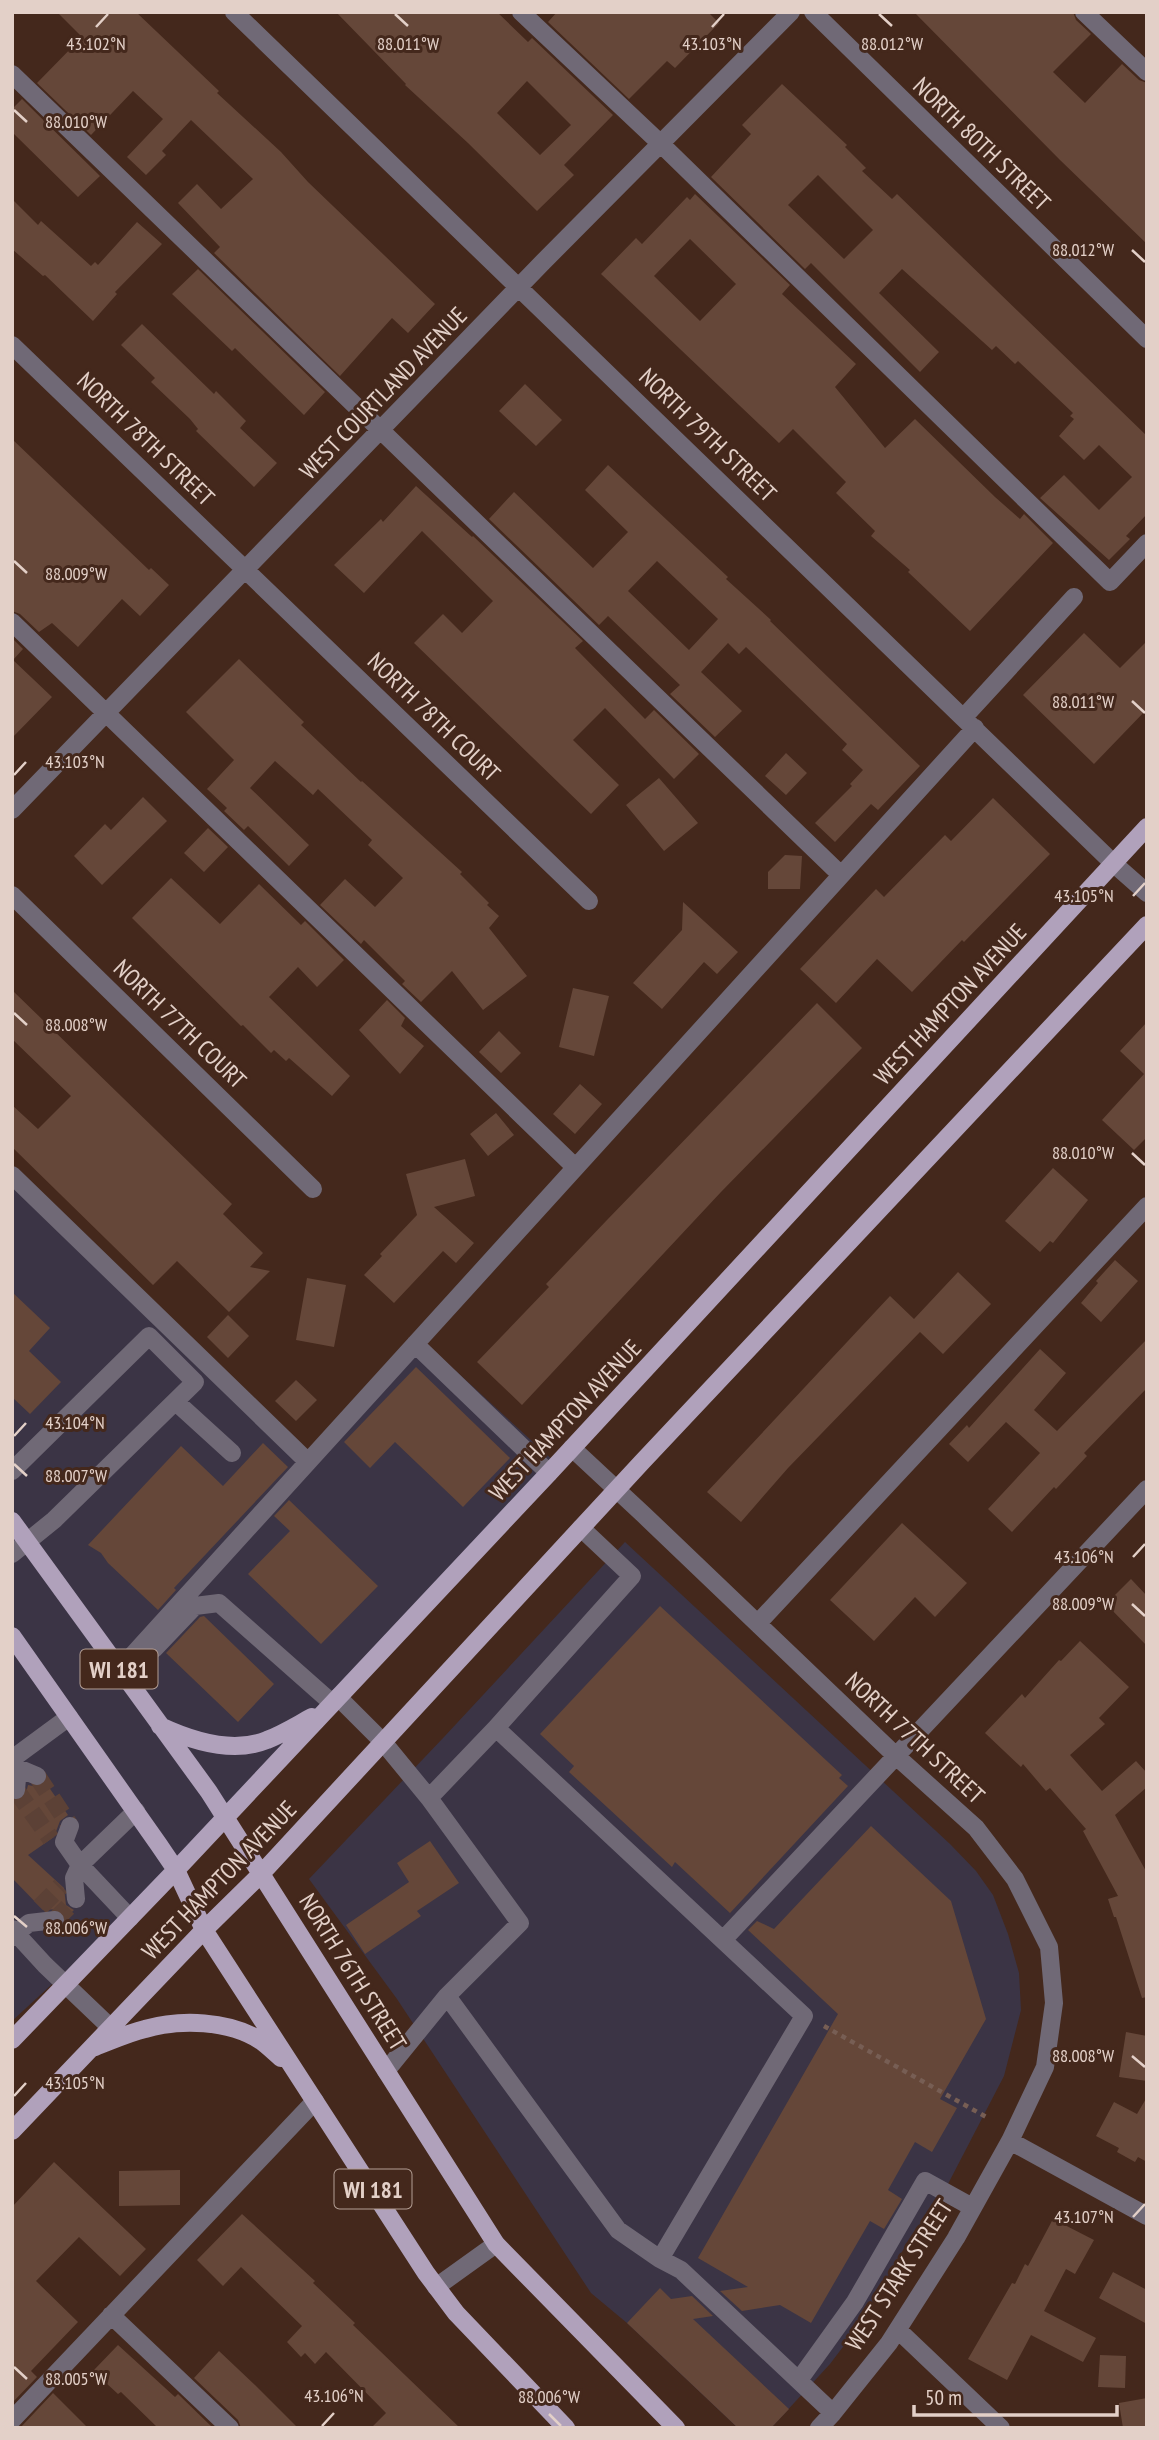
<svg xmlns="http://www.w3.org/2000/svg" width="1159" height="2440" font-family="'PT Sans Narrow',sans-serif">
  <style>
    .commercial { fill: #3b3445 }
    .building { fill: #654739; fill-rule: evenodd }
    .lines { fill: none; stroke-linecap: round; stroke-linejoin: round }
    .minor-tunnel { stroke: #5c4136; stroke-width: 18; stroke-dasharray: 18 9; stroke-linecap: butt }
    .path { stroke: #775e54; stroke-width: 4.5; stroke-dasharray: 5 5; stroke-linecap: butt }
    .minor { stroke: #706976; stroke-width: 18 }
    .major { stroke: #b0a1bb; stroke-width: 18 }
    .ticks { fill: none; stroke: #e3d0c8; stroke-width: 2.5 }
    .labels { text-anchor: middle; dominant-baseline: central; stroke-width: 6; stroke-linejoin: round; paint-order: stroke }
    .shield { fill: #44281c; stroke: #b39e94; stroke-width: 2 }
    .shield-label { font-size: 23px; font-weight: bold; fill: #e3d0c8 }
    .street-label { font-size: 24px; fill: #e3d0c8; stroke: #44281c }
    .ticks-label { font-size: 18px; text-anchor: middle; fill: #e3d0c8; stroke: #44281c; stroke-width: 6; stroke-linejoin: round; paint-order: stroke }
  </style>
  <rect width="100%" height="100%" fill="#44281c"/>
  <path class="commercial" d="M 12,1175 L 308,1461 L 420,1338 L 557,1464 L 176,1870 L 12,2021 Z
    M 625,1542 L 950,1844 L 976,1871 L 993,1895 L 1008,1934 L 1019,1973 L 1021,2010 L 1004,2076 L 935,2209 L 909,2240 L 858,2327 L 830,2364 L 771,2428 L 738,2428 L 627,2323 L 591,2293 L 397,1999 L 309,1879 L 444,1737 Z"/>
  <path class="building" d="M 57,12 L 136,12 L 219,91 L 217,93 L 281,152 L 308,182 L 435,304 L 408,333 L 392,318 L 340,376 L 214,253 L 220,247 L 178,203 L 197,184 L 221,209 L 253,179 L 191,120 L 162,151 L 166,155 L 146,175 L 127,157 L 163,119 L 133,91 L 91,135 L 37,83 L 82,37 Z
    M 336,12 L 497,12 L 528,42 L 532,38 L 613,115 L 564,165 L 574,175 L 537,211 L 468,143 L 405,85 L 406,84 ZM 527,81 L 571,125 L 540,155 L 497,113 Z
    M 557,12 L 708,12 L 719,23 L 675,68 L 667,61 L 629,99 L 548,22 Z
    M 914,12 L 1073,12 L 1076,20 L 1091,34 L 1053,72 L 1085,103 L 1122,64 L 1139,80 L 1147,83 L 1147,244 L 1060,160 Z
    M 782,84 L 847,145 L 845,147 L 866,168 L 862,171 L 892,199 L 897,194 L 1147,436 L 1147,514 L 1126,536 L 1130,539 L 1109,560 L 1040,498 L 1064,475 L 1099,510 L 1132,477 L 1099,445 L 1084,460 L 1059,436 L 1074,419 L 1070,416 L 1073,413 L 1018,361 L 1015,364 L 996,346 L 992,350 L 902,269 L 879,293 L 939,352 L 920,372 L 811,263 L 805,269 L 711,177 L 751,134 L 742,125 ZM 818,175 L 873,230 L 844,259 L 788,205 Z
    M 22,99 L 100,176 L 78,197 L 12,132 L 12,109 Z
    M 695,194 L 790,285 L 782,294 L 856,364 L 835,387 L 885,448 L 915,419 L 995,497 L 1020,519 L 1024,514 L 1053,543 L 970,631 L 908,572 L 910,570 L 871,536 L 875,531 L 836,493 L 846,482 L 793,429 L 779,443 L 601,274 L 636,238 L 642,244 L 687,197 L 690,200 ZM 690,239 L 736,284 L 700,321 L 654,276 Z
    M 12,199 L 38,225 L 41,221 L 91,266 L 95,262 L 98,265 L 137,222 L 162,244 L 115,292 L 117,294 L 93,321 L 45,275 L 43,276 L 12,249 Z
    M 198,269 L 325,392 L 304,415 L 235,348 L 232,351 L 172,294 Z
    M 142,324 L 214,394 L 216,391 L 246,421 L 240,428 L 277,463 L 254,487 L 196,431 L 198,429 L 190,419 L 151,382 L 155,378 L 121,345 Z
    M 525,384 L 562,420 L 536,446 L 499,411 Z
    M 12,439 L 149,570 L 151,568 L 169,585 L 140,616 L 122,599 L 78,647 L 52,623 L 39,632 L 20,614 L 12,611 Z
    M 608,465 L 728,577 L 726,579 L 771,620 L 770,621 L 920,766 L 878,810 L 871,804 L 835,842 L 815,823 L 852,786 L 850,784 L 863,770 L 842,750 L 847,744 L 746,647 L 739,654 L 728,643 L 701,672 L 742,711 L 715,737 L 670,694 L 680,685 L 608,616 L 599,625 L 489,519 L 514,492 L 593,568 L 628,532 L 585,490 ZM 657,561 L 718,619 L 689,650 L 628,591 Z
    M 416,486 L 472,537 L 473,536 L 583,641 L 575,648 L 645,719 L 654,710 L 699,754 L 674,779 L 605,708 L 573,740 L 619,785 L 591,814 L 414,643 L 443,614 L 462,633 L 493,601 L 422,531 L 364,593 L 334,565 L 381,519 L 383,522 Z
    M 1084,633 L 1120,668 L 1147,641 L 1147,709 L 1094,764 L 1023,695 Z
    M 12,638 L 23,649 L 13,660 L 52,697 L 12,738 Z
    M 239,659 L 304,722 L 301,725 L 361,782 L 362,781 L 462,872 L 460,874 L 489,903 L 487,905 L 499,916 L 489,928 L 527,976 L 483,1010 L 452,971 L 421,1002 L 402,984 L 405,981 L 364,940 L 361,944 L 320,905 L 345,879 L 375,907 L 403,878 L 368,845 L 372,840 L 318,789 L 313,795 L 275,761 L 250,788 L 309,845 L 289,866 L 248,826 L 244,830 L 224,811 L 227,808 L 207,789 L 234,760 L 186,712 Z
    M 786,753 L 807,773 L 786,795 L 765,776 Z
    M 659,778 L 698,823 L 664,851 L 626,805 Z
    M 143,797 L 167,821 L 102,885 L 74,856 L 105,824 L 111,830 Z
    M 993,798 L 1050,854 L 964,942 L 962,940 L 912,992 L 877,959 L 836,1003 L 800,969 L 876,889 L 884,897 L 945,835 L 951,841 Z
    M 208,828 L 228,847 L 204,872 L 184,853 Z
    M 785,855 L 802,856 L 800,889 L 768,889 L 768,872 Z
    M 171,878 L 220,924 L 259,884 L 301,925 L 305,921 L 344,960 L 317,987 L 298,967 L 269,997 L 350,1076 L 332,1096 L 289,1058 L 286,1061 L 274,1050 L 271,1053 L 243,1025 L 241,1026 L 132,918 Z
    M 683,902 L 738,952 L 717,974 L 704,962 L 662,1009 L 633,983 L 682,930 Z
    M 573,988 L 609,996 L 594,1056 L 559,1047 Z
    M 12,990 L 232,1204 L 223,1214 L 263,1253 L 250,1267 L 270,1271 L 229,1312 L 177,1261 L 153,1285 L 12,1147 L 12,1105 L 38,1129 L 71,1096 L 12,1039 Z
    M 387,1000 L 405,1018 L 401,1026 L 424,1046 L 400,1074 L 359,1030 Z
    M 817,1003 L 862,1048 L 721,1192 L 522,1405 L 477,1362 L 549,1287 L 546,1284 L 607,1220 Z
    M 1147,1022 L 1147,1137 L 1134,1150 L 1102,1120 L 1144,1074 L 1120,1051 Z
    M 499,1031 L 521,1053 L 501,1073 L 479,1052 Z
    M 580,1084 L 602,1104 L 575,1134 L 553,1114 Z
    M 496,1113 L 514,1135 L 488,1156 L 470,1134 Z
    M 465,1159 L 475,1196 L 434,1207 L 474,1243 L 456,1263 L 443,1251 L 394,1303 L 364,1275 L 382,1256 L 380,1254 L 417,1215 L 406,1174 Z
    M 1053,1168 L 1088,1200 L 1053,1243 L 1050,1241 L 1040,1252 L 1005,1221 Z
    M 1115,1260 L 1138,1281 L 1101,1322 L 1081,1303 L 1098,1283 L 1096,1281 Z
    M 958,1272 L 991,1304 L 943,1354 L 920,1332 L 788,1468 L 741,1522 L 707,1492 L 890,1296 L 914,1319 Z
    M 307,1278 L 346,1285 L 334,1347 L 296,1340 Z
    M 12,1292 L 50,1328 L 29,1351 L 61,1382 L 30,1414 L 12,1397 Z
    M 228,1315 L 249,1336 L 228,1358 L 207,1337 Z
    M 1147,1339 L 1147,1388 L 1084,1453 L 1087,1456 L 1056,1489 L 1054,1487 L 1012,1532 L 988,1509 L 1040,1453 L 1006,1422 L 968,1462 L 949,1444 L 967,1425 L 969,1428 L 1040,1349 L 1066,1373 L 1034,1410 L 1057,1431 Z
    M 416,1367 L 510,1458 L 463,1507 L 395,1442 L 370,1468 L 344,1442 Z
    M 296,1380 L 317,1400 L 296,1421 L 275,1401 Z
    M 263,1443 L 288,1467 L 174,1588 L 176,1590 L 158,1610 L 108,1563 L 101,1553 L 88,1545 L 181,1446 L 223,1486 Z
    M 289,1500 L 378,1586 L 321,1644 L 248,1574 L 290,1531 L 274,1516 Z
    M 902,1523 L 967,1583 L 935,1617 L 915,1597 L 874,1641 L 830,1600 Z
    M 1131,1579 L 1147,1596 L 1147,1646 L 1106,1604 Z
    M 660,1606 L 842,1775 L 839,1778 L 848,1786 L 730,1913 L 675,1862 L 672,1867 L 569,1772 L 574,1766 L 540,1734 Z
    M 204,1616 L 274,1684 L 238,1722 L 166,1653 L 200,1617 Z
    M 1080,1641 L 1129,1687 L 1099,1718 L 1105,1724 L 1070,1755 L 1102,1791 L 1136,1761 L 1147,1773 L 1147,1787 L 1115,1815 L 1147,1873 L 1147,1997 L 1142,1998 L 1116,1917 L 1114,1917 L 1108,1899 L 1118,1896 L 1083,1831 L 1086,1829 L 1050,1788 L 1046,1791 L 1023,1764 L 1021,1767 L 985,1733 L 1022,1694 L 1025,1698 L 1059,1660 L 1061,1661 Z
    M 46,1783 L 68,1815 L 60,1821 L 54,1837 L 28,1855 L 64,1888 L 66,1905 L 74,1910 L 66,1918 L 59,1909 L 43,1910 L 12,1878 L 12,1800 L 20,1801 L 25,1797 L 28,1785 L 38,1787 Z
    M 871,1826 L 951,1901 L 986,2019 L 940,2099 L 957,2108 L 932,2152 L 915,2142 L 888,2190 L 902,2199 L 884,2229 L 870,2221 L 811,2323 L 780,2305 L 742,2311 L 720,2291 L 748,2287 L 698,2258 L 838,2014 L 748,1930 L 757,1921 L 774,1929 Z
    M 430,1841 L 459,1883 L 417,1911 L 421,1916 L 365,1954 L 346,1925 L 409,1882 L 397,1863 Z
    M 1126,2032 L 1147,2036 L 1147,2081 L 1119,2077 Z
    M 1147,2097 L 1147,2162 L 1138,2157 L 1135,2162 L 1117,2152 L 1119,2148 L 1096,2136 L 1114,2102 L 1137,2114 Z
    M 54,2162 L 146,2249 L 120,2276 L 79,2237 L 36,2281 L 78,2322 L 31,2371 L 37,2377 L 12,2403 L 12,2207 Z
    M 180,2170 L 180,2205 L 119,2206 L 119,2171 Z
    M 242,2214 L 315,2281 L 313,2283 L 355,2323 L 353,2325 L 460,2428 L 371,2428 L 386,2413 L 326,2352 L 315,2364 L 305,2353 L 301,2357 L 287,2342 L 302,2326 L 241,2267 L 223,2286 L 197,2260 Z
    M 1053,2219 L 1094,2240 L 1075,2274 L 1066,2269 L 1044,2311 L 1096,2338 L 1083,2362 L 1031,2335 L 1007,2380 L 968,2359 L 1012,2283 L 1015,2284 L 1025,2264 L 1028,2266 Z
    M 1113,2272 L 1147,2290 L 1147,2324 L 1099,2298 Z
    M 660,2288 L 671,2299 L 692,2296 L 713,2316 L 693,2319 L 789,2409 L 771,2428 L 738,2428 L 627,2323 Z
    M 118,2345 L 175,2397 L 178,2394 L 213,2428 L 158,2428 L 121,2392 L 118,2394 L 93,2371 Z
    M 219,2351 L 256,2386 L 298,2428 L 241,2428 L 238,2420 L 194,2378 Z
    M 1100,2355 L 1126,2356 L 1125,2388 L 1098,2387 Z
    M 53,2393 L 88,2428 L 20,2428 Z
    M 1147,2398 L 1147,2428 L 1123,2428 L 1119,2403 Z"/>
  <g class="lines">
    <path class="minor-tunnel" d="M 37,1776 L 70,1826
      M 16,1790 L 51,1839
      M 40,1907 L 61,1886
      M 55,1920 L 76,1899"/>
    <path class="path" d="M 824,2026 L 988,2118"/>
    <path class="minor" d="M 234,12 L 1113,863 L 1147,893
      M 521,12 L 661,144 L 1110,582 L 1147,543
      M 813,12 L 1147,339
      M 1084,12 L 1147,72
      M 12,74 L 841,875
      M 12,345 L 589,901
      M 12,622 L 575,1167
      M 964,717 L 1074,597
      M 12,810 L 543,262 L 791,12
      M 12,895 L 313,1189
      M 12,1175 L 308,1462
      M 415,1344 L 549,1473
      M 176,1402 L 232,1453
      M 572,1448 L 644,1515 L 896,1756 L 976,1828 L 1015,1879 L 1049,1947 L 1054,2003 L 1045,2067 L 1010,2141 L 956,2238 L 889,2343 L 833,2413 L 819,2428
      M 12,1471 L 149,1336 L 195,1382 L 54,1520 L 12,1554
      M 758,1623 L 1147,1206
      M 154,1649 L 195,1606 L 219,1603 L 332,1703
      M 119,1670 L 975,728
      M 338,1697 L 383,1742 L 429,1798 L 520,1923 L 447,1996 L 618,2230 L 660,2259 L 804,2016 L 496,1728 L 632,1576 L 581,1528
      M 37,1776 L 18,1768 L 12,1759 L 69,1717
      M 16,1790 L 18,1768
      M 429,1798 L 496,1728
      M 70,1826 L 64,1842 L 80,1865 L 74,1878 L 76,1899
      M 130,1918 L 80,1865 L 136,1811
      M 12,1929 L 45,1965 L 111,2028
      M 12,1937 L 29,1923 L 55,1920
      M 723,1940 L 1147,1489
      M 386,2071 L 447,1996
      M 1010,2141 L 1147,2216
      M 660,2259 L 681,2270 L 833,2413
      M 436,2287 L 496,2244
      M 111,2315 L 230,2428
      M 898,2330 L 1001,2428
      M 799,2380 L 855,2302 L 925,2181 L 972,2207
      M 12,2420 L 315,2101"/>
    <path class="major" d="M 12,1521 L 209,1792 L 496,2244 L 676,2428
      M 12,1636 L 159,1845 L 176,1870 L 204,1930 L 426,2273 L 456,2313 L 566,2428
      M 160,1726 C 192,1741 233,1754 267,1740 C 283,1734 297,1725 312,1717
      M 12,2040 L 176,1870 L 549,1473 L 1147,827
      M 95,2047 C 111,2041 128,2033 145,2029 C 180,2019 229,2020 261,2041 C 268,2046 275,2053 281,2058
      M 12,2131 L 204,1930 L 261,1874 L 642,1462 L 1147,925"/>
  </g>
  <path class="ticks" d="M 395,14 L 408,26M 879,14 L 892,26M 96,27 L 108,14M 712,27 L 724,14M 14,110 L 27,122M 1132,250 L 1145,262M 14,561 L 27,573M 1132,701 L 1145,713M 14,775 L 26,762M 1133,896 L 1145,883M 14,1013 L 27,1025M 1132,1153 L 1145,1165M 14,1436 L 26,1423M 14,1464 L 27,1476M 1133,1557 L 1145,1544M 1132,1604 L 1145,1616M 14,1916 L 27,1927M 1132,2056 L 1145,2067M 14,2096 L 26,2083M 1133,2217 L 1145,2204M 14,2367 L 27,2379M 549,2414 L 561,2426M 322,2426 L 334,2413"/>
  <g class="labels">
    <g class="shield">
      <rect x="80.5" y="1649.5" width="77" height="39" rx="5"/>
      <rect x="334.5" y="2169.5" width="77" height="39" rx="5"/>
    </g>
    <g class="shield-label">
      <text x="119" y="1669">WI 181</text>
      <text x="373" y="2189">WI 181</text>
    </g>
    <g class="street-label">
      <text transform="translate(982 144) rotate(44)">NORTH 80TH STREET</text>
      <text transform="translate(383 393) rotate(-46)">WEST COURTLAND AVENUE</text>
      <text transform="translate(708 435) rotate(44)">NORTH 79TH STREET</text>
      <text transform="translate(146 439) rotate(44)">NORTH 78TH STREET</text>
      <text transform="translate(434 717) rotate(44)">NORTH 78TH COURT</text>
      <text transform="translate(950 1004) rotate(-47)">WEST HAMPTON AVENUE</text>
      <text transform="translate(180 1024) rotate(44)">NORTH 77TH COURT</text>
      <text transform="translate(565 1420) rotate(-47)">WEST HAMPTON AVENUE</text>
      <text transform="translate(915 1738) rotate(43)">NORTH 77TH STREET</text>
      <text transform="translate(219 1880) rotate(-46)">WEST HAMPTON AVENUE</text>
      <text transform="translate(353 1972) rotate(58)">NORTH 76TH STREET</text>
      <text transform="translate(899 2275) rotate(-57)">WEST STARK STREET</text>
    </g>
  </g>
  <g class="ticks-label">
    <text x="892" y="50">88.012°W</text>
    <text x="408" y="50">88.011°W</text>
    <text x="96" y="50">43.102°N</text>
    <text x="712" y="50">43.103°N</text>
    <text x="76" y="128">88.010°W</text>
    <text x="1083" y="256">88.012°W</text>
    <text x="76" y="580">88.009°W</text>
    <text x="1083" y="708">88.011°W</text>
    <text x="75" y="768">43.103°N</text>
    <text x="1084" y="902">43.105°N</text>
    <text x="76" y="1031">88.008°W</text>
    <text x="1083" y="1159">88.010°W</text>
    <text x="75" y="1429">43.104°N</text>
    <text x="76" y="1482">88.007°W</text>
    <text x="1084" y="1563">43.106°N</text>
    <text x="1083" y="1610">88.009°W</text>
    <text x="76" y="1934">88.006°W</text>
    <text x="1083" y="2062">88.008°W</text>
    <text x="75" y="2089">43.105°N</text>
    <text x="1084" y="2223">43.107°N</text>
    <text x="76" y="2385">88.005°W</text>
    <text x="334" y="2402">43.106°N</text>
    <text x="549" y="2403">88.006°W</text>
  </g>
  <rect width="1159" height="2440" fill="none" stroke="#e3d0c8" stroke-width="28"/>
  <path d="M914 2405v10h203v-10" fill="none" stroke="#e3d0c8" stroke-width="3.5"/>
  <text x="925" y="2405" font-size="21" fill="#e3d0c8" stroke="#44281c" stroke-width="5" paint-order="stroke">50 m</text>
</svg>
